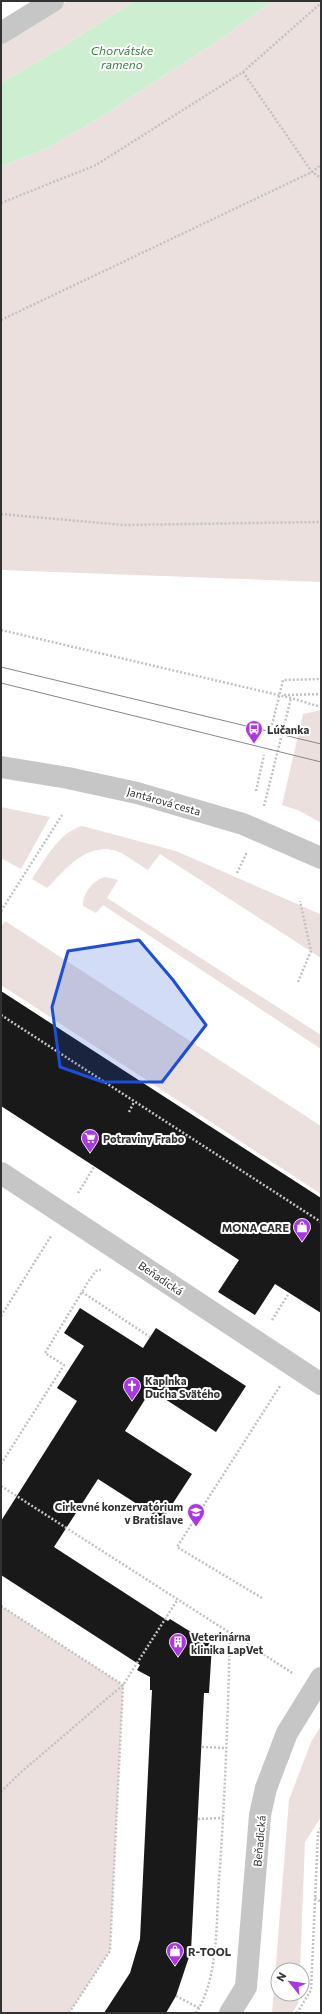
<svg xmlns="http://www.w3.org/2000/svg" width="322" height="2014" font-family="Commissioner,sans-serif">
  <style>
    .green { fill: #ebe0de }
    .water { fill: #ceeed1 }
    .building { fill: #191919 }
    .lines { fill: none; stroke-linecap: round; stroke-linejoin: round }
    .path { stroke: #c2c2c2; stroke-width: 2.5; stroke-dasharray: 2 2; stroke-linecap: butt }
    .minor { stroke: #c6c6c6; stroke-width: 22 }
    .tram { stroke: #878787; stroke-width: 1 }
    .marked { fill: #1d4ed8; fill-opacity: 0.2; stroke: #1d4ed8; stroke-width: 3; stroke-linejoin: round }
    .labels { text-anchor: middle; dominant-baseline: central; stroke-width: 4; stroke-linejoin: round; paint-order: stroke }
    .poi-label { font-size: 11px; font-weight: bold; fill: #323232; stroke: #fff; text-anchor: start }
    .street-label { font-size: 11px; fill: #323232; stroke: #fff }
    .water-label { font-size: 12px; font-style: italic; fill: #378240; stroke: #fff }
  </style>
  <rect width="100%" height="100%" fill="#fff"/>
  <path class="green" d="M 68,1 L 134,1 L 64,46 L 1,83 L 1,40 Z
    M 272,1 L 321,1 L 321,582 L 1,570 L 1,167 L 49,147 L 96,120 L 225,36 Z
    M 321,710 L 321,823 L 300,811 L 282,805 L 303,714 Z
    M 1,807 L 50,817 L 21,869 L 1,858 Z
    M 82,826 L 176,851 L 320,914 L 321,958 L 160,854 L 148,870 C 139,865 125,854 117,851 C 86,842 66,869 47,888 L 32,879 C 45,860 58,833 82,826 Z
    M 105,877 L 118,880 L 107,898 L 321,1035 L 321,1049 L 103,905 L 96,913 L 83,906 C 83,893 92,881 105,877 Z
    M 5,921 L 321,1126 L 321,1194 L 1,985 L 1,927 Z
    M 1,1606 L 123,1685 L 110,1951 L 69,2013 L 1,2013 Z
    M 321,1726 L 321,1817 L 305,1842 L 300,1970 L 278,1970 L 278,1994 L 299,1994 L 298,2004 L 292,2013 L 272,2013 L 289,1800 L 311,1742 Z"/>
  <path class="water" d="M 134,1 L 272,1 L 225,36 L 96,120 L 49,147 L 1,167 L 1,83 L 64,46 Z"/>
  <path class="building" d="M 1,991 L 321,1198 L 321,1313 L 275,1284 L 255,1315 L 218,1292 L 239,1260 L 1,1106 Z
    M 80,1308 L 143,1348 L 156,1328 L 246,1386 L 216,1432 L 151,1390 L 125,1431 L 192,1474 L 162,1520 L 98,1479 L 54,1547 L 168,1621 L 170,1619 L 212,1645 L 209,1693 L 204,1693 L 191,1951 L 176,1996 L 166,2013 L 104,2013 L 130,1973 L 140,1939 L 152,1690 L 150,1690 L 150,1677 L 137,1670 L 140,1665 L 1,1575 L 1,1521 L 77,1401 L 57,1388 L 84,1346 L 64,1333 Z"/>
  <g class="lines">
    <path class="path" d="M 243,72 L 312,172 L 321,178
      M 1,203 L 96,165 L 243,72 L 321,3
      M 1,320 L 312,172 L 321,165
      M 1,514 L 123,525 L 321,522
      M 1,630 L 291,698 L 321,707
      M 284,695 L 321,694
      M 272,725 L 283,680 L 321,679
      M 256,791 L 264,755
      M 264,806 L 291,698
      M 237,873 L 247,852
      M 1,911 L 62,815
      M 298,982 L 311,951 L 300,901
      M 1,1015 L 321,1222
      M 129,1112 L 134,1102
      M 78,1193 L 94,1167
      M 82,1292 L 150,1337
      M 1,1316 L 51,1236
      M 272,1320 L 289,1293
      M 1,1464 L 64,1365 L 45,1353 L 88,1282 L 96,1271 L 101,1270
      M 1,1486 L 294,1674
      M 262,1598 L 177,1547 L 280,1386
      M 1,1606 L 123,1685 L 110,1951 L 69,2013
      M 202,1747 L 227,1748
      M 1,1792 L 20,1773 L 123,1685 L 178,1599
      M 198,1819 L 223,1818
      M 315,1898 L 321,1902
      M 191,1951 L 214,1952
      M 176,1996 L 199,2008
      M 196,2013 C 219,1978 216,1921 219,1880 C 225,1798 228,1715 230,1632
      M 297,2013 L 311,1990 L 318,1833 L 321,1828"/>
    <path class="minor" d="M 1,33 L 53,1
      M 1,767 L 68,778 L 137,793 L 243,824 L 321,858
      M 1,1173 L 321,1384
      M 230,2013 L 246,1987 L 260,1815 L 266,1788 L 287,1733 L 321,1678"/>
    <path class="tram" d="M 1,667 L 321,744
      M 1,683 L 321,762"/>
  </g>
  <path class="marked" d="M 139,940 L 173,980 L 206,1025 L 162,1082 L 103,1082 L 60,1067 L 52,1007 L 68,951 Z"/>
  <defs>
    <symbol id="bus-pin" viewBox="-11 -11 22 30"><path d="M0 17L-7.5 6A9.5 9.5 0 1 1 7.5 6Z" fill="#aa37e6" stroke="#fff"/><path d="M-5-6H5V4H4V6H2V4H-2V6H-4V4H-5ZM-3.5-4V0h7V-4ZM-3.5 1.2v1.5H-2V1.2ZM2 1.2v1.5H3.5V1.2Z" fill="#fff"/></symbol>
    <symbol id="supermarket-pin" viewBox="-11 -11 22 30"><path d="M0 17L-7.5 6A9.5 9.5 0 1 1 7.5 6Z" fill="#aa37e6" stroke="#fff"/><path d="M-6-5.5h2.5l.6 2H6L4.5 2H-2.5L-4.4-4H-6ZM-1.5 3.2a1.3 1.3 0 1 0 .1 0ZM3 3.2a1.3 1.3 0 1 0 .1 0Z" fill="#fff"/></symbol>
    <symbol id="shop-pin" viewBox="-11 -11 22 30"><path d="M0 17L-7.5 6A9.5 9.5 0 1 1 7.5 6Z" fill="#aa37e6" stroke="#fff"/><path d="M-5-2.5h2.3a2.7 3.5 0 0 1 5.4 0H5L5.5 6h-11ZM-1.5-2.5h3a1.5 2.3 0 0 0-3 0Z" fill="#fff"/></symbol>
    <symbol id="church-pin" viewBox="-11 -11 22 30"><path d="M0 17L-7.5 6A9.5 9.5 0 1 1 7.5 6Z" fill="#aa37e6" stroke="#fff"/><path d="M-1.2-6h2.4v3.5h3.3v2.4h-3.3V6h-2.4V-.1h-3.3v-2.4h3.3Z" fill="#fff"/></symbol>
    <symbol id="university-pin" viewBox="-11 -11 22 30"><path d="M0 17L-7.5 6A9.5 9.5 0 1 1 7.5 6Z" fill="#aa37e6" stroke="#fff"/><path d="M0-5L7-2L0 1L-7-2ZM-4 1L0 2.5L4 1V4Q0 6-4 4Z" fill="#fff"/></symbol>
    <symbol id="building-pin" viewBox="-11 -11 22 30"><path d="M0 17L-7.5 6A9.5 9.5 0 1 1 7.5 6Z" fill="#aa37e6" stroke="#fff"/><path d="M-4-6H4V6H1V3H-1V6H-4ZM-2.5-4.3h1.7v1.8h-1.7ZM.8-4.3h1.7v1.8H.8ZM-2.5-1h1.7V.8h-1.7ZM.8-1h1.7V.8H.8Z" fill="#fff"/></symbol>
  </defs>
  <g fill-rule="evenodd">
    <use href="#bus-pin" x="244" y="719" width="20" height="27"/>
    <use href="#supermarket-pin" x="80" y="1128" width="20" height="27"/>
    <use href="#shop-pin" x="292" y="1217" width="20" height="27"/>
    <use href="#church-pin" x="122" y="1376" width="20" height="27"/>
    <use href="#university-pin" x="186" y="1502" width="20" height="27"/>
    <use href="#building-pin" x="168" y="1632" width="20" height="27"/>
    <use href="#shop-pin" x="165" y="1941" width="20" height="27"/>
  </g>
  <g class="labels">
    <g class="poi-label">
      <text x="267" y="729">Lúčanka</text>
      <text x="103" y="1138">Potraviny Frabo</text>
      <text x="289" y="1227" text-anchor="end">MONA CARE</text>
      <text x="145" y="1380">Kaplnka<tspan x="145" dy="13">Ducha Svätého</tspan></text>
      <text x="183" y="1506" text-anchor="end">Cirkevné konzervatórium<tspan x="183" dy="13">v Bratislave</tspan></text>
      <text x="191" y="1636">Veterinárna<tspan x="191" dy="13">klinika LapVet</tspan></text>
      <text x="188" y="1951">R-TOOL</text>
    </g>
    <g class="street-label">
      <text transform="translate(164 801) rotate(16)">Jantárová cesta</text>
      <text transform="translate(161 1278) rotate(34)">Beňadická</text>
      <text transform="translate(259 1841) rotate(-85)">Beňadická</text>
    </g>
    <g class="water-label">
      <text x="122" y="50">Chorvátske<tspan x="122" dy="14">rameno</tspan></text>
    </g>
  </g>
  <rect width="322" height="2014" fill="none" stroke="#323232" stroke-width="4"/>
  <g transform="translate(290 1982) rotate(300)"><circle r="19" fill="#ffffff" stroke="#adadad"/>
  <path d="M0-3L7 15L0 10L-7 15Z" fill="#aa37e6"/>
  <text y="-6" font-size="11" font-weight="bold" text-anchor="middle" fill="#323232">N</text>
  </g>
</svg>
